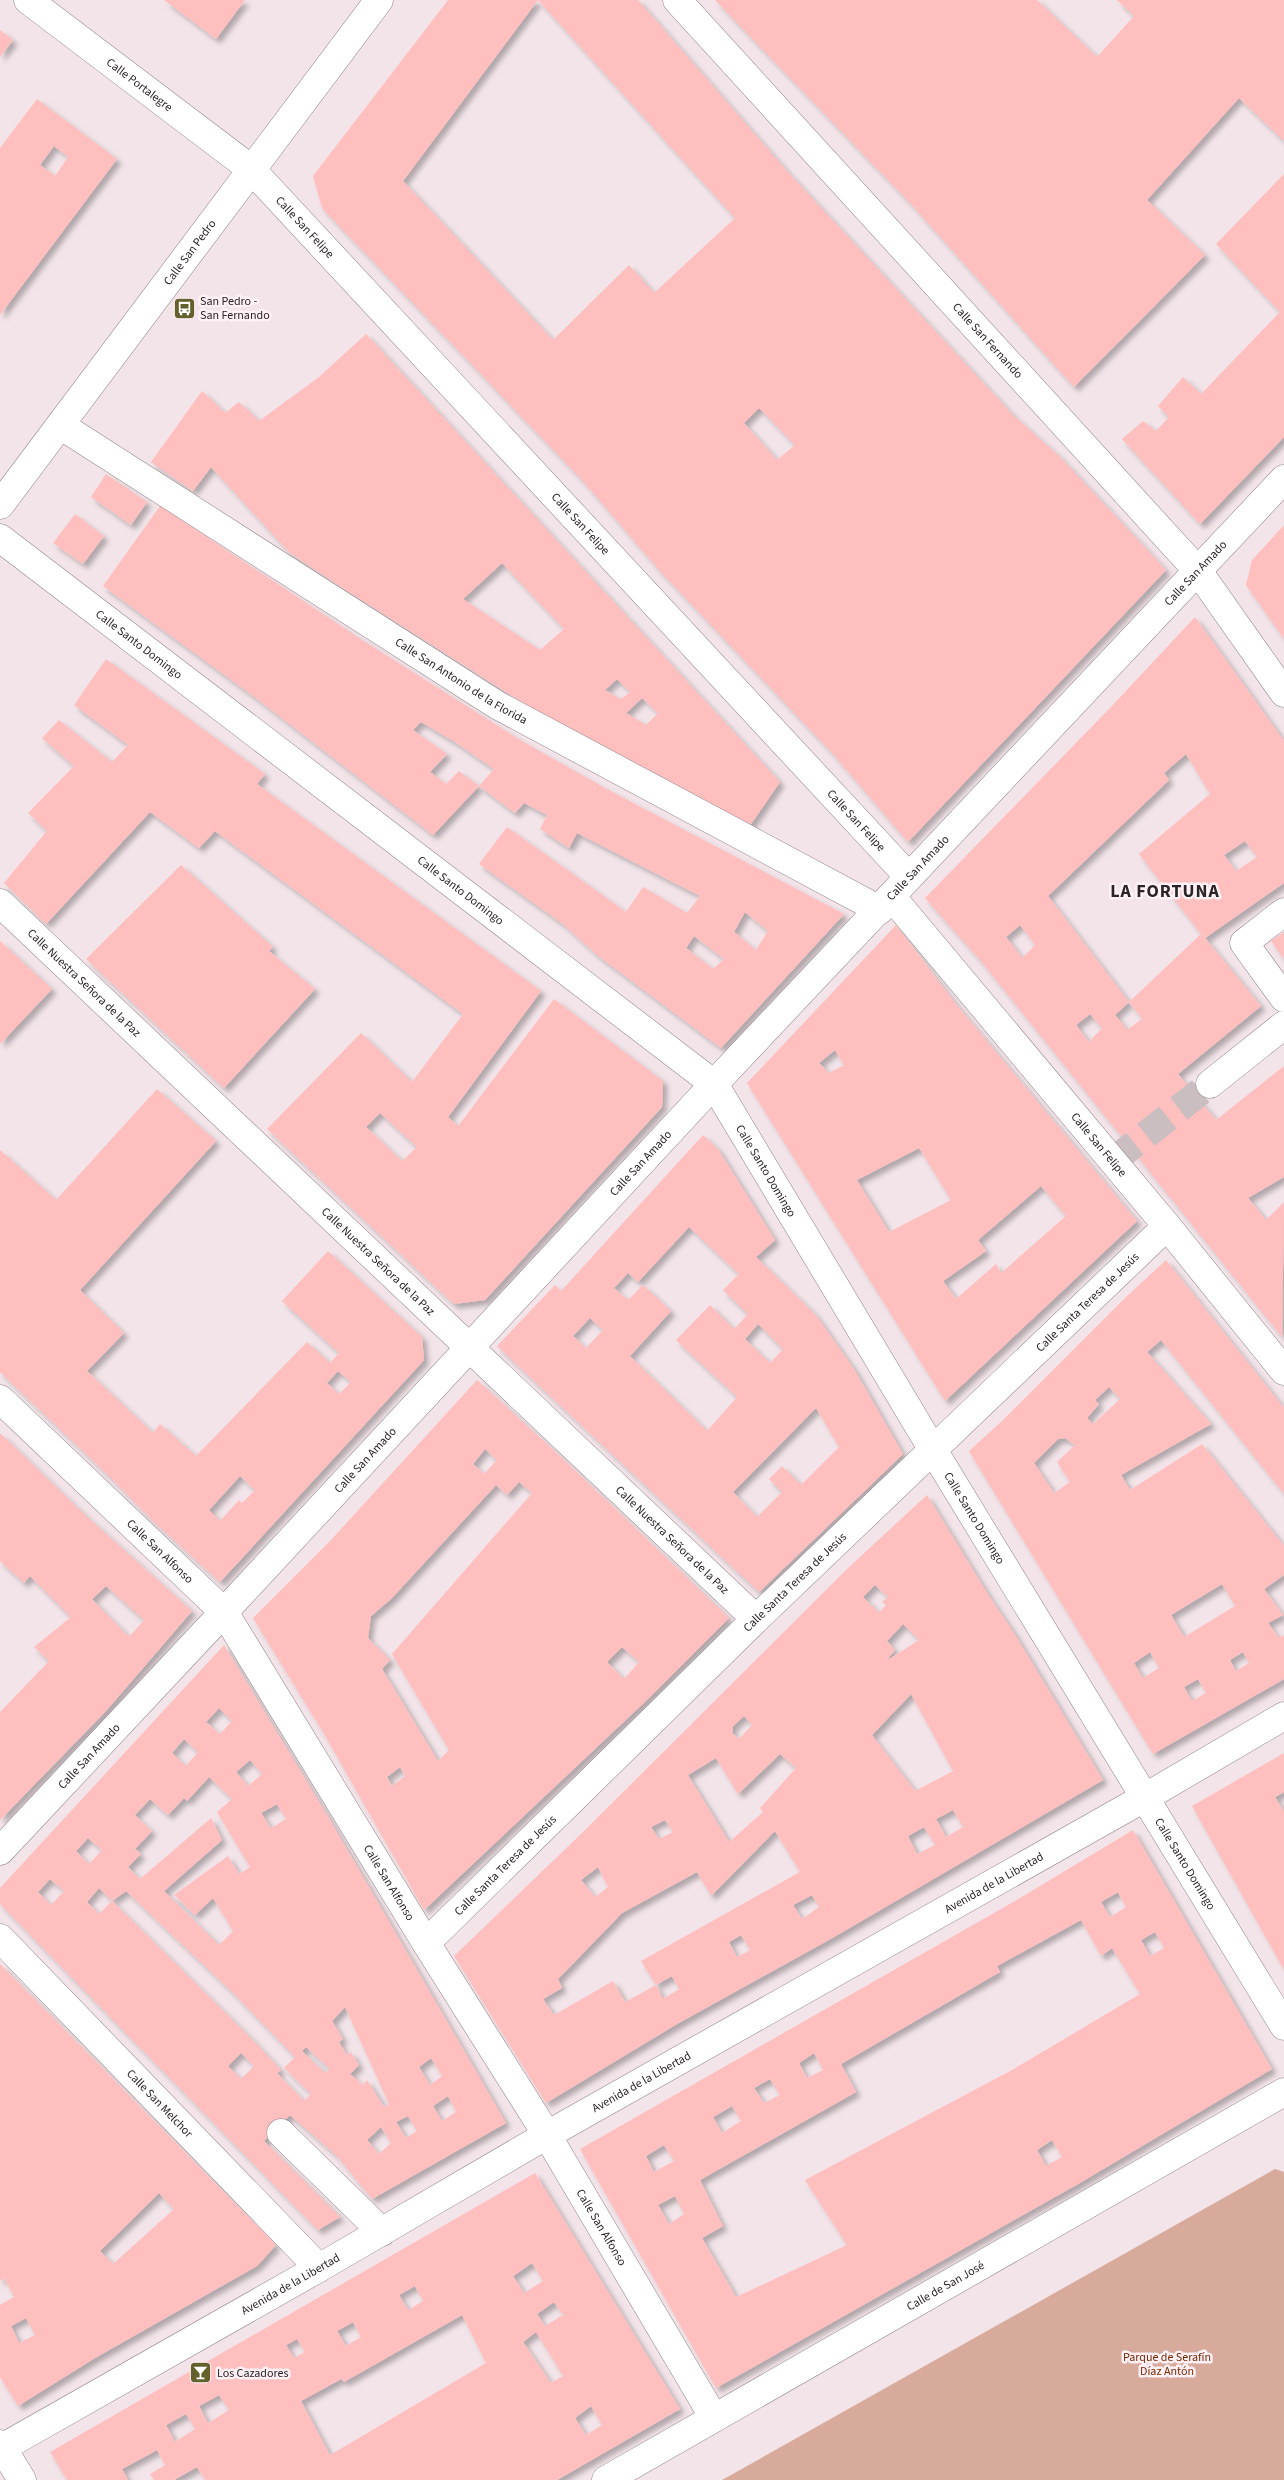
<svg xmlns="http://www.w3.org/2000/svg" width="1284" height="2480" font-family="'Source Sans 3',sans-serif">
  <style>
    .green { fill: #d8aa9b }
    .building { fill: #ffbfbf; fill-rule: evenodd; filter: url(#shadow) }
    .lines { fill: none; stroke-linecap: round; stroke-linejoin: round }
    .street-tunnel { stroke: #cabec1; stroke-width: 28; stroke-dasharray: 28 14; stroke-linecap: butt }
    .street-casing { stroke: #8f8387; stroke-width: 29 }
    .street { stroke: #fff; stroke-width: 28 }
    .labels { text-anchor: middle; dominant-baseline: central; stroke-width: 5; stroke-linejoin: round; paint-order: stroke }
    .street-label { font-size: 12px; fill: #292426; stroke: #fff1f5 }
    .poi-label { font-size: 12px; fill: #292426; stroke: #fff1f5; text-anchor: start }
    .park-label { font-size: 12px; fill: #7b2802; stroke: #fff1f5 }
    .district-label { font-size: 18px; font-weight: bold; letter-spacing: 1px; fill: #292426; stroke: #fff1f5 }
  </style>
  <defs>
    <filter id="shadow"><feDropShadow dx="4.5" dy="4.5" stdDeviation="2.5" flood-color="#0004"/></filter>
  </defs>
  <rect width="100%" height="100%" fill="#f2e4e8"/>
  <path class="green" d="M 1275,2169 L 1284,2172 L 1284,2480 L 722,2480 Z"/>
  <path class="building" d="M 164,0 L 245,0 L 216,39 Z
    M 448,0 L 538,0 L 403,181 L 553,340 L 629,265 L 654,293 L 735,218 L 538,0 L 638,0 L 786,170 L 1013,415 L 1060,457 L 1166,570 L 908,842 L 833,754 L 659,570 L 583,481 L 322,208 L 313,176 ZM 759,408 L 795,445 L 777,460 L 744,423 Z
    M 715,0 L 1037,0 L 1097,57 L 1134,16 L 1117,0 L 1284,0 L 1284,141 L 1239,98 L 1147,200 L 1205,255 L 1074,387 L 910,203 Z
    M 0,30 L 13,40 L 0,57 Z
    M 37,99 L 117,159 L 0,315 L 0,148 ZM 54,146 L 68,157 L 55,176 L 40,165 Z
    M 1284,174 L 1284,437 L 1200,524 L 1122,439 L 1143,421 L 1156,431 L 1169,417 L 1158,406 L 1183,377 L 1201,394 L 1280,312 L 1216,244 Z
    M 366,334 L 780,782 L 749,827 L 553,722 L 341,587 L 289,552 L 211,467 L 193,491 L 151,462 L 202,391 L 225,413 L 239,402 L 259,421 L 319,377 ZM 502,563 L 564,629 L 540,650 L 463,599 ZM 617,679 L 630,692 L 621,699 L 605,690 ZM 642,698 L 658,713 L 646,725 L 626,713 Z
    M 106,474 L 147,502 L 131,525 L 91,497 Z
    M 160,506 L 362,640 L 520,740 L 603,787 L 844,914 L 721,1048 L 597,955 L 563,924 L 479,864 L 507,827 L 626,912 L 643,887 L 687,913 L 700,896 L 577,833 L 569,848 L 540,829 L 547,815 L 524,803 L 515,813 L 479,786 L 494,769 L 455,742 L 421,722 L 413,730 L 447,754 L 430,772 L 446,784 L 459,771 L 479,786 L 433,835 L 256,698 L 103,586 ZM 745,912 L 768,931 L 756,950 L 734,932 ZM 694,936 L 724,959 L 713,969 L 686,948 Z
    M 75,514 L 104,536 L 83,564 L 53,543 Z
    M 1284,525 L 1284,639 L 1246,585 L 1252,560 Z
    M 1195,617 L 1284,741 L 1284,883 L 1205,938 L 1261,1006 L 1178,1074 L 1216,1120 L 1284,1066 L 1284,1177 L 1248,1198 L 1266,1220 L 1284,1202 L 1282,1337 L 980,960 L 925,898 L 1110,708 ZM 1186,754 L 1210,794 L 1139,854 L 1201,934 L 1129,1002 L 1142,1019 L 1127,1030 L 1115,1015 L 1129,1002 L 1048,896 L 1169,780 L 1164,773 ZM 1245,841 L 1257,857 L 1236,871 L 1224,855 ZM 1020,925 L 1035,945 L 1022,958 L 1006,937 ZM 1090,1014 L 1102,1028 L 1089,1042 L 1076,1025 Z
    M 106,659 L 265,774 L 257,784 L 541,991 L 448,1117 L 458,1126 L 554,999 L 663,1081 L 662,1107 L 485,1300 L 454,1304 L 267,1129 L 361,1033 L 412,1082 L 463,1014 L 215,831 L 199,848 L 150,812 L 46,924 L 4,883 L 47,831 L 28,813 L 74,766 L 42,738 L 59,720 L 112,762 L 128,745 L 74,705 ZM 380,1113 L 417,1147 L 402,1161 L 366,1127 Z
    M 181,865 L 273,947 L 269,951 L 315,989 L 224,1088 L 86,959 Z
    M 896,925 L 955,1003 L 1137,1221 L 945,1401 L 747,1083 ZM 835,1050 L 844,1065 L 829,1073 L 819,1063 ZM 919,1148 L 951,1200 L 889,1232 L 857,1180 ZM 1041,1186 L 1066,1216 L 1001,1273 L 996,1264 L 956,1299 L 943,1281 L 986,1251 L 978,1240 Z
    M 1284,932 L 1284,959 L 1271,941 Z
    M 0,941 L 52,989 L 0,1044 Z
    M 157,1089 L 216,1141 L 80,1290 L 124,1333 L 87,1371 L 153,1433 L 160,1424 L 196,1456 L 307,1342 L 330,1363 L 339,1353 L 282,1301 L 328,1251 L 422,1337 L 424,1360 L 220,1582 L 152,1520 L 111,1478 L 0,1372 L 0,1150 L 56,1200 ZM 338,1371 L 351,1382 L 339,1394 L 327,1383 ZM 240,1476 L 255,1490 L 242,1503 L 239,1500 L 220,1521 L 209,1510 Z
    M 703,1135 L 718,1149 L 775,1240 L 756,1257 L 815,1314 L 854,1369 L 903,1454 L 759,1592 L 497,1346 L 555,1285 L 561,1291 ZM 689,1227 L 739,1274 L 723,1290 L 748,1314 L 734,1329 L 710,1305 L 676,1340 L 737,1397 L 707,1431 L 630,1356 L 671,1311 L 643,1285 L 628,1300 L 614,1288 L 628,1273 L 638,1282 ZM 590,1318 L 603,1330 L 586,1348 L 573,1336 ZM 758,1324 L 783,1349 L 770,1363 L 745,1339 ZM 816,1408 L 839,1447 L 801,1485 L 782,1466 L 769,1479 L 782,1492 L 757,1517 L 733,1492 Z
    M 1166,1260 L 1284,1408 L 1284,1494 L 1161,1340 L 1147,1352 L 1211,1424 L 1121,1475 L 1130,1490 L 1202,1444 L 1284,1546 L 1284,1575 L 1264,1589 L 1283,1615 L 1268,1623 L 1279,1638 L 1284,1635 L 1284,1679 L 1153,1754 L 969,1451 L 1002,1421 L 1126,1297 ZM 1109,1387 L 1120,1399 L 1093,1424 L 1087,1418 L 1099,1404 L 1095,1400 ZM 1065,1438 L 1075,1445 L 1057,1462 L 1070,1482 L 1054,1493 L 1034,1463 L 1058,1439 ZM 1222,1584 L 1235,1606 L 1184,1637 L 1171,1615 ZM 1150,1652 L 1159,1668 L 1143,1678 L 1134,1663 ZM 1243,1652 L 1249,1663 L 1236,1671 L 1230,1660 ZM 1198,1679 L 1206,1693 L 1192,1701 L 1184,1687 Z
    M 477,1380 L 561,1457 L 729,1618 L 650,1697 L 424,1910 L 323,1732 L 253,1618 L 331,1540 ZM 485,1449 L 497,1460 L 484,1474 L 473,1464 ZM 519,1482 L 532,1493 L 392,1654 L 449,1750 L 438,1761 L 382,1669 L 390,1660 L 368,1638 L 371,1616 L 392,1598 L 496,1485 L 507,1495 ZM 622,1647 L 639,1662 L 624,1679 L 607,1662 ZM 400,1767 L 405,1776 L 392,1786 L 387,1777 Z
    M 0,1433 L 85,1515 L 192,1611 L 106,1711 L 0,1820 L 0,1712 L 49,1661 L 34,1647 L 71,1617 L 30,1576 L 24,1583 L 0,1561 ZM 106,1586 L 144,1620 L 129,1637 L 92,1599 Z
    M 927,1495 L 989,1596 L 1014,1633 L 1103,1780 L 834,1937 L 677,2024 L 546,2103 L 454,1956 L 581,1834 L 848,1568 ZM 875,1585 L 888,1597 L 882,1602 L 886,1605 L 879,1613 L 863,1597 ZM 903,1624 L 919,1640 L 886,1661 L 895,1650 L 887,1641 ZM 911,1694 L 953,1771 L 915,1791 L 872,1735 ZM 744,1716 L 752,1725 L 739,1739 L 732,1733 L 733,1726 ZM 780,1754 L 796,1768 L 760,1808 L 763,1812 L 729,1842 L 688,1775 L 716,1758 L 738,1794 ZM 953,1810 L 963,1827 L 946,1837 L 936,1819 ZM 665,1820 L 673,1832 L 659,1839 L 651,1827 ZM 924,1827 L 935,1845 L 917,1854 L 908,1836 ZM 775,1831 L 800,1872 L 641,1961 L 656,1985 L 672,1976 L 679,1989 L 663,1999 L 656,1985 L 625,2002 L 613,1981 L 554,2015 L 543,1999 L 562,1988 L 558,1979 L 622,1913 L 697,1872 L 711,1896 ZM 598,1867 L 608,1887 L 595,1897 L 581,1880 ZM 812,1895 L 819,1907 L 802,1919 L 793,1905 ZM 741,1935 L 750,1950 L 737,1957 L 729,1942 Z
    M 224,1645 L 327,1815 L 506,2123 L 372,2199 L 337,2156 L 290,2115 L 264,2141 L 340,2217 L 318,2230 L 0,1904 L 0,1888 ZM 219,1708 L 232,1721 L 220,1734 L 206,1722 ZM 184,1739 L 198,1752 L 186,1766 L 172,1753 ZM 250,1760 L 262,1774 L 248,1786 L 236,1772 ZM 209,1777 L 232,1799 L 217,1812 L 250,1867 L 239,1874 L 228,1856 L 174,1895 L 195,1915 L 213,1898 L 233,1931 L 219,1945 L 164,1891 L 222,1840 L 211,1818 L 140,1879 L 128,1867 L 141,1854 L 135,1849 L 152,1831 L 135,1815 L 150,1799 L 168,1815 L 184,1798 L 187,1801 ZM 277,1804 L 286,1819 L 271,1828 L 261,1813 ZM 88,1838 L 102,1850 L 89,1864 L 76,1851 ZM 50,1879 L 64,1891 L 51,1905 L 38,1892 ZM 99,1888 L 112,1901 L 126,1891 L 231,1991 L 295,2057 L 284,2068 L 311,2094 L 304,2101 L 277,2073 L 281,2070 L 254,2041 L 112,1901 L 99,1914 L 87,1902 ZM 345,2007 L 389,2104 L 384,2107 L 367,2080 L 363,2085 L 350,2074 L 359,2065 L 351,2052 L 347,2055 L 339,2042 L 343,2039 L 332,2021 ZM 306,2047 L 330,2069 L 325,2073 L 302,2051 ZM 241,2053 L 254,2066 L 241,2079 L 228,2066 ZM 431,2058 L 442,2076 L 430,2085 L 419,2067 ZM 448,2096 L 456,2112 L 442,2121 L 433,2106 ZM 408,2116 L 417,2131 L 406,2138 L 396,2122 ZM 381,2127 L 391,2143 L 379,2154 L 367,2140 Z
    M 1284,1753 L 1284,1792 L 1275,1797 L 1284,1812 L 1284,1970 L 1192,1806 Z
    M 1133,1830 L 1272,2069 L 1078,2184 L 716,2388 L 580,2149 L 1015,1901 ZM 1118,1892 L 1126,1907 L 1110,1917 L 1101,1902 ZM 1081,1920 L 1101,1956 L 1112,1948 L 1140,1994 L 1012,2070 L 805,2180 L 847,2245 L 736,2297 L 702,2238 L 723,2226 L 700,2180 L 856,2092 L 841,2064 L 1000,1972 L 997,1966 ZM 1155,1932 L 1164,1948 L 1150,1956 L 1141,1940 ZM 814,2053 L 823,2070 L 807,2078 L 799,2063 ZM 770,2079 L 780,2095 L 764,2103 L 754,2088 ZM 732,2106 L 741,2121 L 722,2133 L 713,2117 ZM 1052,2140 L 1062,2157 L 1046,2166 L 1037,2150 ZM 664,2145 L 674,2161 L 654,2172 L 646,2156 ZM 675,2196 L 684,2214 L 669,2224 L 658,2205 Z
    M 0,1964 L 276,2245 L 257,2266 L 95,2358 L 18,2406 L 0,2377 L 0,2305 L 14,2297 L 4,2278 L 0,2281 ZM 159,2193 L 174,2209 L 113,2264 L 100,2251 ZM 26,2318 L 35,2335 L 19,2343 L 11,2326 Z
    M 535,2173 L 680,2409 L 557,2480 L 205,2480 L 197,2467 L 174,2480 L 154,2480 L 150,2474 L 165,2465 L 157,2450 L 122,2469 L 128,2480 L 67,2480 L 50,2452 ZM 532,2263 L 543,2281 L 524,2293 L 513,2276 ZM 415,2286 L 423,2301 L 408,2310 L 399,2295 ZM 554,2302 L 563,2315 L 545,2326 L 537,2314 ZM 462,2315 L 486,2363 L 330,2455 L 301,2401 L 341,2379 L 344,2382 ZM 353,2322 L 361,2337 L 346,2346 L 337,2331 ZM 536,2332 L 563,2376 L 551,2383 L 523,2342 ZM 297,2339 L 305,2352 L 294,2358 L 286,2345 ZM 219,2395 L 229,2410 L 208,2423 L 199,2406 ZM 591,2406 L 602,2425 L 586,2435 L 575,2418 ZM 186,2414 L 195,2429 L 175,2442 L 166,2425 Z"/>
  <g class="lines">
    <path class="street-tunnel" d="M 1113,1161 L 1210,1084"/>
    <defs>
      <g id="street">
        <path id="s1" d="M 28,0 L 251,169 L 909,877"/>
        <path id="s2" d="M 677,0 L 1198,571 L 1284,693"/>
        <path id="s3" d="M 60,425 L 497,705 L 880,910"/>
        <path id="s4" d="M 0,505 L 379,0"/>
        <path id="s5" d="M 0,538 L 714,1084 L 933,1450 L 1284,2026"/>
        <path id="s6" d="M 891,896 L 1167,1226 L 1284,1371"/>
        <path id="s7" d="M 0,903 L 756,1619"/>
        <path d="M 1284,912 L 1244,943 L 1284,998"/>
        <path d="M 1210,1084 L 1284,1025"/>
        <path id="s8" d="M 0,1399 L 224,1612 L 426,1943 L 547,2135 L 714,2418"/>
        <path id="s9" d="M 0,1851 L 224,1612 L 714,1084 L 1284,479"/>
        <path id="s10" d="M 0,1938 L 319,2268"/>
        <path id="s11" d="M 426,1943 L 756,1619 L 1167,1226"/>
        <path d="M 281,2133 L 382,2232"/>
        <path d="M 0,2444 L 22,2480"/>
        <path id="s12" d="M 0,2449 L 319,2268 L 547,2135 L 1144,1798 L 1284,1716"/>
        <path id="s13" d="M 606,2480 L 1284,2092"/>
      </g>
    </defs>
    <use href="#street" class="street-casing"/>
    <use href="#street" class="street"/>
  </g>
  <defs>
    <symbol id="bus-square" viewBox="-11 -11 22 22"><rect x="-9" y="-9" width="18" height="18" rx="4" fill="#64602c" stroke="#fff1f5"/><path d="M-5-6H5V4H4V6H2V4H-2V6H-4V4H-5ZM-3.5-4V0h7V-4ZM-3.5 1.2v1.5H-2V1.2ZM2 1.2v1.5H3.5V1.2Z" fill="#fff"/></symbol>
    <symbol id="bar-square" viewBox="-11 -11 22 22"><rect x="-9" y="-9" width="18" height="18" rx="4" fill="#64602c" stroke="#fff1f5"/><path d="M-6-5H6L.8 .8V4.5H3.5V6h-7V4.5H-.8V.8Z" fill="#fff"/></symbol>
  </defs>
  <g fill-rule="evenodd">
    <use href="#bus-square" x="172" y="296" width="25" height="25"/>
    <use href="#bar-square" x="188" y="2360" width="25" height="25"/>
  </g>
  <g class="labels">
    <g class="street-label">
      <text stroke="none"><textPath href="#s1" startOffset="140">Calle Portalegre</textPath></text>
      <text stroke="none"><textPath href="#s1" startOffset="359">Calle San Felipe</textPath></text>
      <text stroke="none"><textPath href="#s4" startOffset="316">Calle San Pedro</textPath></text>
      <text stroke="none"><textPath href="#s2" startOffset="461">Calle San Fernando</textPath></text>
      <text stroke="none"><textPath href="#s1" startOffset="764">Calle San Felipe</textPath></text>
      <text stroke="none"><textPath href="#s9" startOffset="1750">Calle San Amado</textPath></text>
      <text stroke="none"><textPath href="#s5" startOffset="175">Calle Santo Domingo</textPath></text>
      <text stroke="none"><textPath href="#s3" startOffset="476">Calle San Antonio de la Florida</textPath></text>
      <text stroke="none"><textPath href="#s1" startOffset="1169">Calle San Felipe</textPath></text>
      <text stroke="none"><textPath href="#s9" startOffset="1345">Calle San Amado</textPath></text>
      <text stroke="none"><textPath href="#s5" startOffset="580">Calle Santo Domingo</textPath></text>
      <text stroke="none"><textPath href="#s7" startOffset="116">Calle Nuestra Señora de la Paz</textPath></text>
      <text stroke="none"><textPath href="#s6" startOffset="324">Calle San Felipe</textPath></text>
      <text stroke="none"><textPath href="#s9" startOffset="940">Calle San Amado</textPath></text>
      <text stroke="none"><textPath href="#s5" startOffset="1000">Calle Santo Domingo</textPath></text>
      <text stroke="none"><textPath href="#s7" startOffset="521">Calle Nuestra Señora de la Paz</textPath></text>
      <text stroke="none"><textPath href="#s11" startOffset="921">Calle Santa Teresa de Jesús</textPath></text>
      <text stroke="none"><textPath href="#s9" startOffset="535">Calle San Amado</textPath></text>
      <text stroke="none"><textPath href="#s5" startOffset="1405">Calle Santo Domingo</textPath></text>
      <text stroke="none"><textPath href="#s7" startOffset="926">Calle Nuestra Señora de la Paz</textPath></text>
      <text stroke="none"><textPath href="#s8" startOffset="221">Calle San Alfonso</textPath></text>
      <text stroke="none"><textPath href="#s11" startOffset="516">Calle Santa Teresa de Jesús</textPath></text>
      <text stroke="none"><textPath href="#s9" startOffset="130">Calle San Amado</textPath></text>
      <text stroke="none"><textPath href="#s5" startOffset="1810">Calle Santo Domingo</textPath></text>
      <text stroke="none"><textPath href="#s11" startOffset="111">Calle Santa Teresa de Jesús</textPath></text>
      <text stroke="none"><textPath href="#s8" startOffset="626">Calle San Alfonso</textPath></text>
      <text stroke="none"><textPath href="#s12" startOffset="1144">Avenida de la Libertad</textPath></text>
      <text stroke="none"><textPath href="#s12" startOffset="739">Avenida de la Libertad</textPath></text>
      <text stroke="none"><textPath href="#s10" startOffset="230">Calle San Melchor</textPath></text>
      <text stroke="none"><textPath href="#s8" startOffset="1031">Calle San Alfonso</textPath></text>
      <text stroke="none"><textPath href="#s12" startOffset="334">Avenida de la Libertad</textPath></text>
      <text stroke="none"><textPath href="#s13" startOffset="391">Calle de San José</textPath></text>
    </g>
    <g class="poi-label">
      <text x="200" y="301">San Pedro -<tspan x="200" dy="14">San Fernando</tspan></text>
      <text x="217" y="2373">Los Cazadores</text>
    </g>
    <g class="park-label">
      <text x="1167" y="2357">Parque de Serafín<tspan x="1167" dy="14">Díaz Antón</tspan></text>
    </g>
    <g class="district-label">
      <text x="1165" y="891">LA FORTUNA</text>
    </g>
  </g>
</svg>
